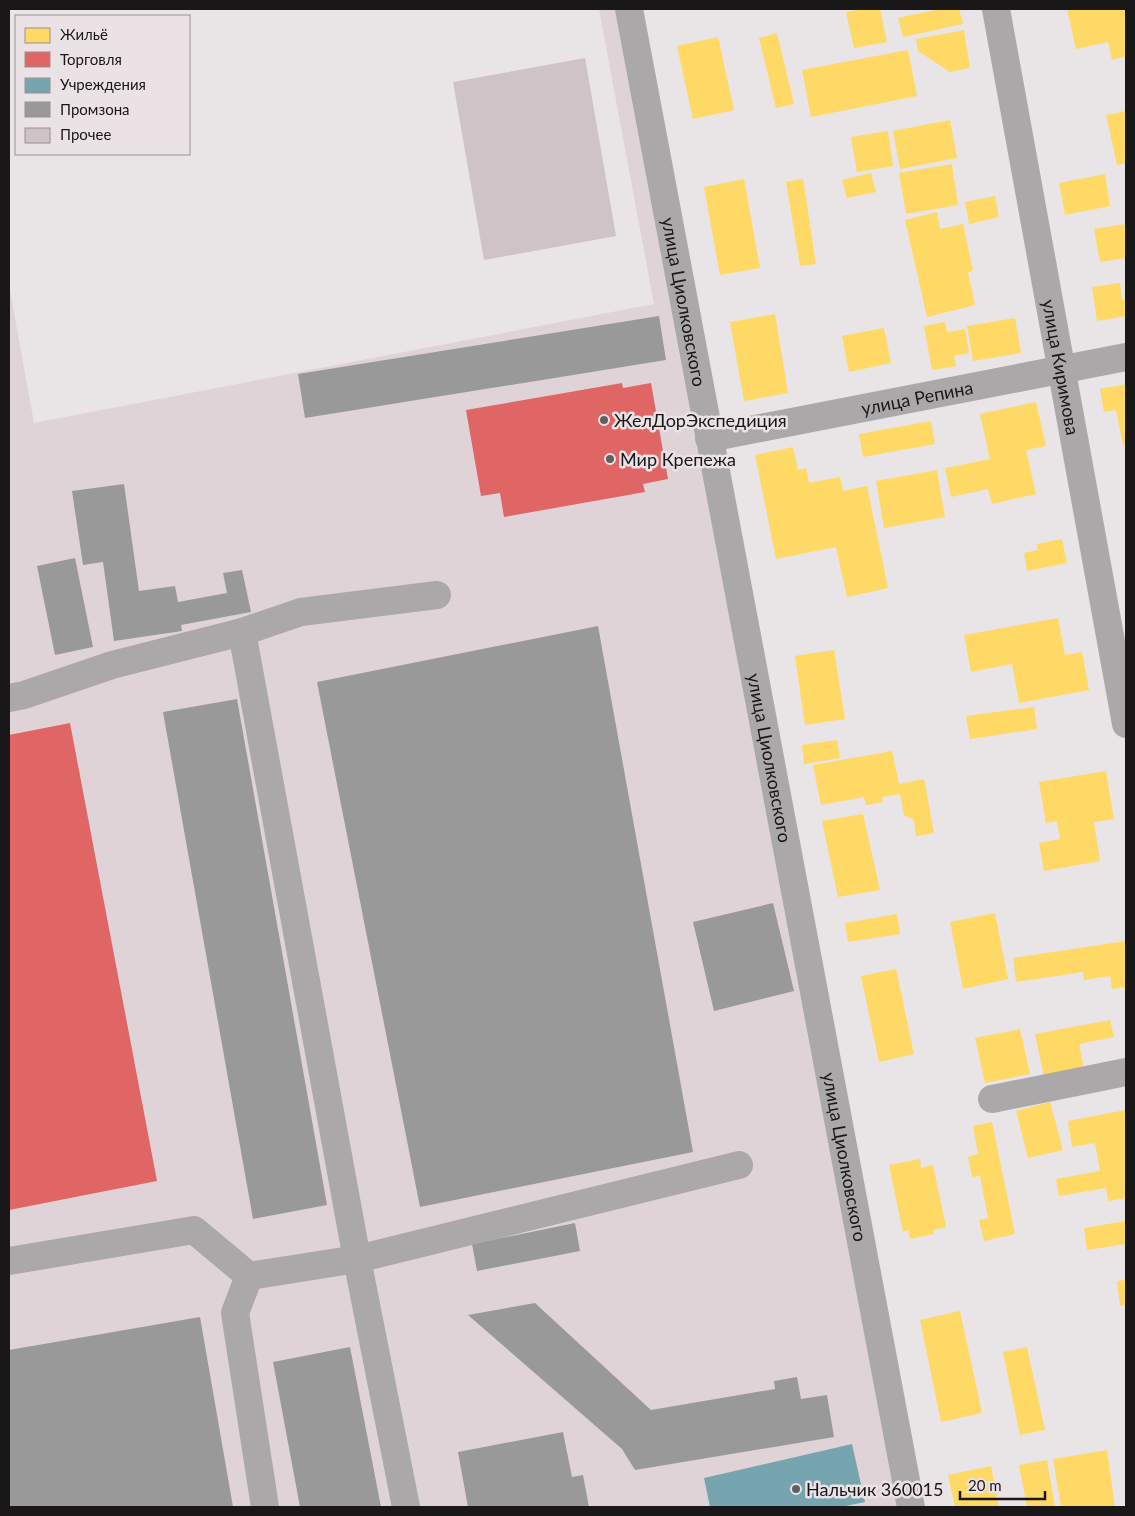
<svg xmlns="http://www.w3.org/2000/svg" width="1135" height="1516" font-family="Lato,sans-serif">
  <style>
    .built { fill: #dfd3d7 }
    .homes { fill: #ffd966 }
    .shops { fill: #e06666 }
    .public { fill: #76a5af }
    .industry { fill: #999 }
    .building { fill: #d0c3c8 }
    .lines { fill: none; stroke-linecap: round; stroke-linejoin: round }
    .minor { stroke: #aba8aa; stroke-width: 28 }
    .poi-dot { fill: #625f60; stroke: #ebe2e5; stroke-width: 2 }
    .labels { text-anchor: middle; dominant-baseline: central; stroke-width: 5; stroke-linejoin: round; paint-order: stroke }
    .street-label { font-size: 18px; fill: #1a1718; stroke: #ebe2e5 }
    .poi-label { font-size: 18px; fill: #1a1718; stroke: #ebe2e5; text-anchor: start }
  </style>
  <rect width="100%" height="100%" fill="#e9e4e6"/>
  <path class="built" d="M 599,9 L 629,9 L 911,1507 L 9,1507 L 9,285 L 34,423 L 654,304 Z"/>
  <path class="homes" d="M 864,9 L 880,9 L 887,42 L 854,48 L 846,12 Z
    M 940,9 L 959,9 L 963,24 L 903,37 L 898,18 Z
    M 1067,9 L 1126,9 L 1126,56 L 1112,60 L 1108,42 L 1076,49 Z
    M 964,30 L 970,68 L 950,72 L 918,51 L 916,39 Z
    M 777,33 L 794,104 L 776,108 L 759,38 Z
    M 718,37 L 734,110 L 693,119 L 677,46 Z
    M 908,50 L 917,96 L 811,117 L 802,70 Z
    M 1126,111 L 1126,163 L 1117,165 L 1106,115 Z
    M 950,120 L 957,158 L 900,169 L 893,131 Z
    M 888,131 L 893,166 L 857,172 L 851,137 Z
    M 952,164 L 958,205 L 906,214 L 899,173 Z
    M 871,173 L 876,192 L 847,198 L 842,180 Z
    M 1105,174 L 1110,206 L 1065,215 L 1059,183 Z
    M 744,179 L 760,268 L 720,275 L 704,187 Z
    M 803,179 L 816,264 L 800,266 L 786,182 Z
    M 995,196 L 999,217 L 969,224 L 965,202 Z
    M 937,212 L 940,229 L 963,224 L 973,271 L 968,272 L 975,305 L 927,317 L 905,220 Z
    M 1126,224 L 1126,258 L 1100,262 L 1094,229 Z
    M 1120,283 L 1122,300 L 1126,299 L 1126,316 L 1097,321 L 1092,287 Z
    M 775,314 L 788,393 L 744,401 L 730,322 Z
    M 1015,318 L 1021,353 L 973,361 L 967,326 Z
    M 945,322 L 947,332 L 965,329 L 969,353 L 954,356 L 956,366 L 932,370 L 924,326 Z
    M 884,328 L 891,363 L 849,372 L 842,336 Z
    M 1126,384 L 1126,444 L 1123,445 L 1116,410 L 1104,412 L 1100,389 Z
    M 1036,402 L 1046,446 L 1026,450 L 1036,494 L 992,504 L 988,489 L 951,497 L 945,468 L 990,459 L 980,414 Z
    M 931,421 L 935,444 L 863,457 L 859,434 Z
    M 793,447 L 798,470 L 806,468 L 809,483 L 840,477 L 843,491 L 867,486 L 888,588 L 847,597 L 836,547 L 776,559 L 755,455 Z
    M 937,470 L 945,517 L 884,528 L 876,481 Z
    M 1062,539 L 1067,563 L 1027,571 L 1024,553 L 1038,550 L 1037,544 Z
    M 1058,618 L 1065,655 L 1082,652 L 1089,690 L 1019,703 L 1012,664 L 971,672 L 964,635 Z
    M 834,650 L 845,719 L 805,725 L 795,656 Z
    M 1034,707 L 1037,729 L 970,739 L 966,716 Z
    M 837,740 L 840,758 L 804,764 L 802,745 Z
    M 892,751 L 899,784 L 924,779 L 934,833 L 916,836 L 914,820 L 904,815 L 900,794 L 882,797 L 883,802 L 866,805 L 864,797 L 821,805 L 813,765 Z
    M 1106,771 L 1114,819 L 1094,822 L 1100,861 L 1044,871 L 1039,843 L 1060,839 L 1057,821 L 1046,823 L 1039,782 Z
    M 863,814 L 880,890 L 838,897 L 822,821 Z
    M 995,913 L 1008,979 L 963,989 L 950,922 Z
    M 897,914 L 900,934 L 848,942 L 845,923 Z
    M 1126,941 L 1126,997 L 1124,987 L 1112,989 L 1110,976 L 1084,980 L 1083,972 L 1016,982 L 1013,958 Z
    M 896,969 L 914,1054 L 879,1062 L 861,976 Z
    M 1110,1020 L 1114,1037 L 1079,1044 L 1084,1069 L 1044,1077 L 1035,1034 Z
    M 1020,1029 L 1030,1074 L 985,1083 L 975,1038 Z
    M 1050,1102 L 1063,1150 L 1028,1158 L 1016,1111 Z
    M 1126,1110 L 1126,1198 L 1108,1201 L 1106,1188 L 1059,1196 L 1056,1179 L 1100,1171 L 1095,1143 L 1072,1147 L 1068,1121 Z
    M 992,1122 L 1015,1234 L 984,1241 L 979,1220 L 988,1218 L 980,1176 L 972,1177 L 968,1157 L 978,1154 L 973,1126 Z
    M 920,1159 L 921,1168 L 933,1165 L 946,1227 L 933,1230 L 934,1234 L 910,1239 L 908,1230 L 903,1232 L 889,1165 Z
    M 1126,1221 L 1126,1244 L 1087,1250 L 1084,1228 Z
    M 1126,1280 L 1126,1305 L 1120,1306 L 1117,1281 Z
    M 960,1311 L 982,1413 L 941,1422 L 920,1320 Z
    M 1027,1347 L 1045,1430 L 1020,1435 L 1003,1352 Z
    M 1107,1450 L 1115,1507 L 1061,1507 L 1053,1459 Z
    M 1047,1460 L 1055,1507 L 1027,1507 L 1019,1465 Z
    M 991,1466 L 999,1507 L 955,1507 L 948,1475 Z"/>
  <path class="shops" d="M 622,383 L 623,388 L 651,383 L 668,479 L 643,484 L 645,492 L 504,517 L 500,493 L 481,496 L 466,410 Z
    M 70,723 L 157,1181 L 9,1210 L 9,735 Z"/>
  <path class="public" d="M 852,1444 L 865,1502 L 841,1507 L 710,1507 L 704,1478 Z"/>
  <path class="industry" d="M 659,316 L 666,360 L 305,418 L 298,374 Z
    M 124,484 L 139,591 L 175,586 L 178,602 L 227,593 L 223,573 L 242,570 L 251,612 L 181,625 L 182,631 L 114,641 L 103,562 L 83,565 L 72,491 Z
    M 75,558 L 93,647 L 55,655 L 37,566 Z
    M 598,626 L 693,1152 L 420,1207 L 317,682 Z
    M 237,699 L 327,1205 L 253,1219 L 163,712 Z
    M 773,903 L 794,991 L 714,1011 L 693,922 Z
    M 575,1223 L 580,1251 L 477,1271 L 472,1244 Z
    M 535,1303 L 651,1410 L 775,1389 L 774,1381 L 797,1377 L 801,1399 L 827,1395 L 834,1437 L 635,1470 L 622,1449 L 468,1315 Z
    M 200,1317 L 233,1507 L 9,1507 L 9,1350 Z
    M 350,1347 L 381,1507 L 300,1507 L 273,1362 Z
    M 563,1432 L 572,1477 L 583,1475 L 589,1507 L 468,1507 L 458,1452 Z"/>
  <path class="building" d="M 585,58 L 616,236 L 484,260 L 453,82 Z"/>
  <g class="lines">
    <g class="minor">
      <path id="s1" d="M 629,9 L 911,1507"/>
      <path id="s2" d="M 996,9 L 1126,724"/>
      <path id="s3" d="M 709,438 L 1126,357"/>
      <path d="M 9,698 L 24,695 L 112,665 L 242,632"/>
      <path d="M 992,1099 L 1126,1072"/>
      <path d="M 9,1261 L 194,1230 L 249,1276 L 357,1259 L 739,1165"/>
      <path d="M 249,1276 L 235,1313 L 265,1507"/>
      <path d="M 406,1507 L 357,1259 L 242,632 L 301,612 L 437,595"/>
    </g>
  </g>
  <g class="poi-dot">
    <circle cx="604" cy="420" r="5"/>
    <circle cx="610" cy="459" r="5"/>
    <circle cx="796" cy="1489" r="5"/>
  </g>
  <g class="labels">
    <g class="street-label">
      <text stroke="none"><textPath href="#s1" startOffset="298">улица Циолковского</textPath></text>
      <text stroke="none"><textPath href="#s2" startOffset="364">улица Киримова</textPath></text>
      <text stroke="none"><textPath href="#s3" startOffset="212">улица Репина</textPath></text>
      <text stroke="none"><textPath href="#s1" startOffset="762">улица Циолковского</textPath></text>
      <text stroke="none"><textPath href="#s1" startOffset="1168">улица Циолковского</textPath></text>
    </g>
    <g class="poi-label">
      <text x="614" y="420">ЖелДорЭкспедиция</text>
      <text x="620" y="459">Мир Крепежа</text>
      <text x="806" y="1489">Нальчик 360015</text>
    </g>
  </g>
  <rect width="1135" height="1516" fill="none" stroke="#1a1718" stroke-width="20"/>
  <rect x="15" y="15" width="175" height="140" fill="#ebe2e5" stroke="#979193"/>
  <rect x="25" y="28" width="25" height="15" fill="#ffd966" stroke="#979193"/>
  <text x="60" y="40" font-size="15" fill="#1a1718">Жильё</text>
  <rect x="25" y="52" width="25" height="15" fill="#e06666" stroke="#979193"/>
  <text x="60" y="65" font-size="15" fill="#1a1718">Торговля</text>
  <rect x="25" y="78" width="25" height="15" fill="#76a5af" stroke="#979193"/>
  <text x="60" y="90" font-size="15" fill="#1a1718">Учреждения</text>
  <rect x="25" y="102" width="25" height="15" fill="#999999" stroke="#979193"/>
  <text x="60" y="115" font-size="15" fill="#1a1718">Промзона</text>
  <rect x="25" y="128" width="25" height="15" fill="#d0c3c8" stroke="#979193"/>
  <text x="60" y="140" font-size="15" fill="#1a1718">Прочее</text>
  <path d="M960 1491v8h85v-8" fill="none" stroke="#1a1718" stroke-width="2.5"/>
  <text x="968" y="1491" font-size="15" fill="#1a1718" stroke="#ebe2e5" stroke-width="4" paint-order="stroke">20 m</text>
</svg>
